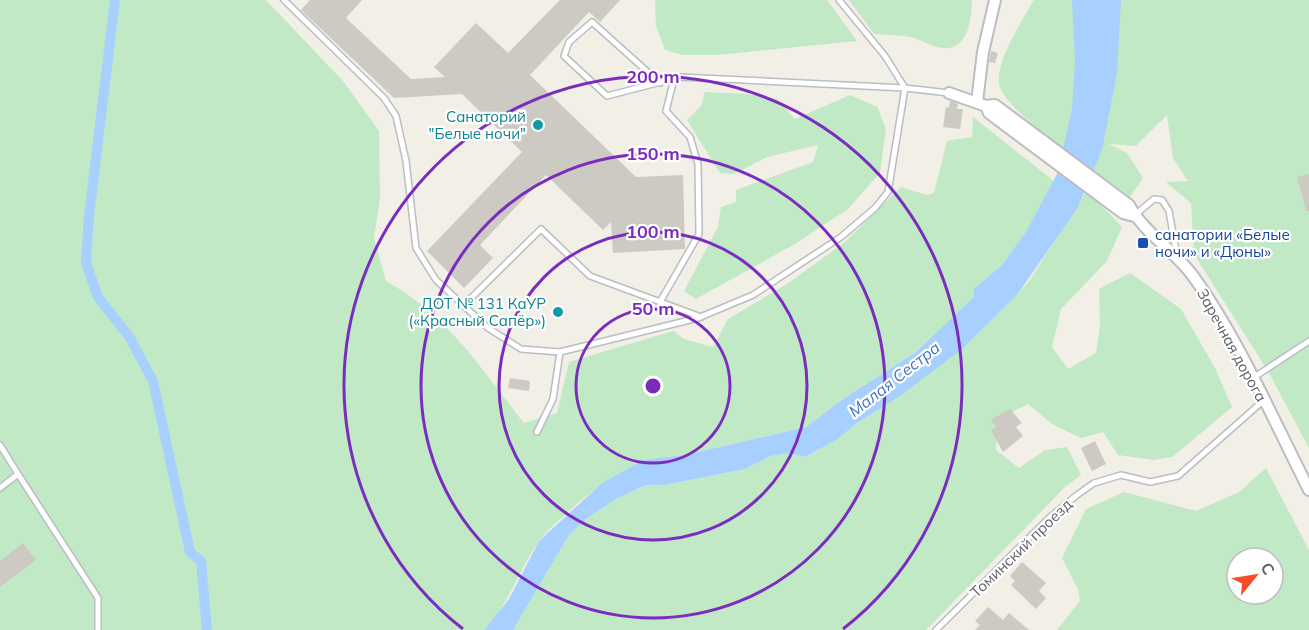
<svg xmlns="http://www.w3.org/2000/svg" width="1309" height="630" font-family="Mulish,sans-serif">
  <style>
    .green { fill: #c1e9c6; fill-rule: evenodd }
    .water { fill: #a8d0ff }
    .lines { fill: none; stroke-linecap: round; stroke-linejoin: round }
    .canal { stroke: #a8d0ff; stroke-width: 10 }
    .building { fill: #cccac2 }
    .service-casing { stroke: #babdc2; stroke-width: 8 }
    .minor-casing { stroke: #babdc2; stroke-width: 14 }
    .service { stroke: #fff; stroke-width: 5 }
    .minor { stroke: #fff; stroke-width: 10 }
    .ring { fill: none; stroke: #7b2cbf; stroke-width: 3 }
    .culture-dot { fill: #0f9aa8; stroke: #fff; stroke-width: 2 }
    .transit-dot { fill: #1a4fb4; stroke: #fff; stroke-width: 2 }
    .labels { text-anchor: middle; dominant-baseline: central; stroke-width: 4.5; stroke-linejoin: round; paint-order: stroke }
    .culture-label { font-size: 15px; fill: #0d838f; stroke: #fff; text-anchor: end }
    .transit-label { font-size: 15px; fill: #164399; stroke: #fff; text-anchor: start }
    .street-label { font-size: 15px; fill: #5d6167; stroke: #fff }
    .water-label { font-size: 16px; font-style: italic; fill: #3f71c2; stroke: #fff }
    .centre { fill: #7b2cbf; stroke: #fff; stroke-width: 3 }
    .ring-label { font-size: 18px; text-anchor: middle; font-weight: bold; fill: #7b2cbf; stroke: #fff; stroke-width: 4.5; stroke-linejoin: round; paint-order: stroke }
  </style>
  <rect width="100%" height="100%" fill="#f1efe6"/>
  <path class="green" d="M 0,0 L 266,0 L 343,81 L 379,131 L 380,197 L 374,238 L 386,281 C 449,316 480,368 524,423 L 557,413 L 569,362 L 673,331 L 684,339 L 713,347 L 728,319 L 787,284 L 845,242 L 901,187 L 927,195 L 934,193 L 947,141 L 972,137 L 973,117 L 1054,181 L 1027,230 L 1002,265 L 975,289 L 973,298 L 952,320 L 916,352 L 843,399 L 806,427 L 689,454 C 637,458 605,478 568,512 C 558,521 547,531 539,541 C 519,570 509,604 484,630 L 0,630 Z
    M 655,0 L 827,0 L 857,41 L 718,55 L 683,55 L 665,50 L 656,26 Z
    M 849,0 L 972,0 C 971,21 968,55 937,47 C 928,45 920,39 911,37 C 899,35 886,35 874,34 Z
    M 1034,0 L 1309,0 L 1309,448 L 1269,373 L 1194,254 L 1191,203 L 1166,182 L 1188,181 L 1173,158 L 1167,115 L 1136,146 L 1109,144 L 1127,153 L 1143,178 L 1130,197 C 1103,175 1004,113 999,84 C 995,62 1023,19 1034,0 Z
    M 705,92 L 748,94 L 777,99 L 795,119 L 850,95 L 877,107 L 886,129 L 880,173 L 848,209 L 795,244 L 696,299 L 684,291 L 718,227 L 721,207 L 736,202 L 736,190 L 813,162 L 818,145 L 767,157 L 734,174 L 720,173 L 687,120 L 701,106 Z
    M 1087,190 L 1122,227 L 1107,261 L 1061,309 L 1052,347 L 1068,369 L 1096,353 L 1100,325 L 1099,289 L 1130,273 L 1181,309 L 1215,368 L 1232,407 L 1172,457 L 1154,460 L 1118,455 L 1103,432 L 1081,438 L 1052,424 L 1028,404 L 998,419 L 996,450 L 1019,468 L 1045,450 L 1067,447 L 1081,475 L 1065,487 L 926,630 L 513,630 L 569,535 L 586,519 L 616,499 L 646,485 L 665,485 L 745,469 L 771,456 L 790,453 L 806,457 L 835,441 L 857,423 L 900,396 L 989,322 L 1017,295 L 1030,280 Z
    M 1266,468 L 1309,550 L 1309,630 L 1057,630 L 1080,601 L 1078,589 L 1062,558 L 1086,509 L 1124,492 L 1196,511 L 1239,492 ZM 1237,558 L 1273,558 L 1273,594 L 1237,594 Z"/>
  <path class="water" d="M 1072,0 L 1121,0 L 1117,74 L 1102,150 L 1077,209 L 1017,295 L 962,349 L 900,396 L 857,423 L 835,441 L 805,457 L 790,453 L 771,456 L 745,469 L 665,485 L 646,485 L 616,499 L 586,519 L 569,535 L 513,630 L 484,630 L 509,599 L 539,541 L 602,483 L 644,460 L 689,454 L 806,427 L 843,399 L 916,352 L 973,298 L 974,289 L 1002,265 L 1027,230 L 1057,174 L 1072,110 L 1075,61 Z"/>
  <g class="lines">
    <path class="canal" d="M 115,0 L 89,216 L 86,263 L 98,297 L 130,338 L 153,381 L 190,552 L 201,561 L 207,630"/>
  </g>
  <path class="building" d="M 310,0 L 362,0 L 346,18 L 411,79 L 445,77 L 434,67 L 476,23 L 508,53 L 560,0 L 620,0 L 600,22 L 589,12 L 530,75 L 636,177 L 683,175 L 685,249 L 613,253 L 611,222 L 603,230 L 546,175 L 480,245 L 493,258 L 464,288 L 427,251 L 522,152 L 462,94 L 394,98 L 301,10 Z
    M 991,51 L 998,53 L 995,63 L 989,62 Z
    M 950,101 L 958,104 L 957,109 L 963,109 L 960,129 L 943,127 L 946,107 L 949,108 Z
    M 1309,174 L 1309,211 L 1306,211 L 1297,177 Z
    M 510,378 L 530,381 L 529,391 L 508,388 Z
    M 1010,409 L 1022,423 L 1016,427 L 1023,436 L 1003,452 L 991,430 L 996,427 L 991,420 Z
    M 1095,441 L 1106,464 L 1092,471 L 1081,448 Z
    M 23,543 L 36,560 L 0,587 L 0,561 Z
    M 1022,562 L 1046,583 L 1039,591 L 1046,598 L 1036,609 L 1011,585 L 1015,581 L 1010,576 Z
    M 988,607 L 1003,620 L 1009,613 L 1029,630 L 975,630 L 980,625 L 975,621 Z"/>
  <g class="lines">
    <defs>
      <path id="service" d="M 284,0 L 384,98 L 396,116 L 406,161 L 416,248 L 436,280 L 488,328 L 521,349 L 560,352 L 698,318 L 753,295 L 841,237 L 875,208 L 888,192 L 905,88 L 885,56 L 839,0
        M 660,83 L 592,22 L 569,42 L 564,56 L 607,96 L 680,77 L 905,88 L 949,93
        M 1135,215 L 1154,199 L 1162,200 L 1169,211 L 1177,256
        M 660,302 L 699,234 L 698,164 L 690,137 L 666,111 L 674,79
        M 463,306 L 541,229 L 590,276 L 701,317
        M 1253,378 L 1309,341
        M 537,432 L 553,399 L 560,352
        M 0,445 L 18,474
        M 0,488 L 18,474 L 98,598 L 98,630
        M 936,630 L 1050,517 L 1077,495 L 1094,483 L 1121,475 L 1150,482 L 1178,476 L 1263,401"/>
      <path id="minor" d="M 949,93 L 986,106 L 995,105 L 1129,205 C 1144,233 1174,250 1193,276 C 1238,338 1274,421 1309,490
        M 977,102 L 983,52 L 995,0
        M 986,106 L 989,113 L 1123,213 L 1134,216"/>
    </defs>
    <use href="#service" class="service-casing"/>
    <use href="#minor" class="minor-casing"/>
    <use href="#service" class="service"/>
    <use href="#minor" class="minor"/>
  </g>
  <g class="ring">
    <circle cx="653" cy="386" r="77"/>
    <circle cx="653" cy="386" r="154"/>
    <circle cx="653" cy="386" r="232"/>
    <path d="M463 629A309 309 0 1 1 843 629"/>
  </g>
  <g class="culture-dot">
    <circle cx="538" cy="125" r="6"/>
    <circle cx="558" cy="312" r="6"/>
  </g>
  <rect class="transit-dot" x="1137" y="237" width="12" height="12" rx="3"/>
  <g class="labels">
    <g class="culture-label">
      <text x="526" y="116">Санаторий<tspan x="526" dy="17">"Белые ночи"</tspan></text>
      <text x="546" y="303">ДОТ № 131 КаУР<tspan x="546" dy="17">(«Красный Сапёр»)</tspan></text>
    </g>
    <g class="transit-label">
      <text x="1155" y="234">санатории «Белые<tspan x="1155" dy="17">ночи» и «Дюны»</tspan></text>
    </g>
    <g class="street-label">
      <text transform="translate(1232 345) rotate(61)">Заречная дорога</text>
      <text transform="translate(1021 548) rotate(-44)">Томинский проезд</text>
    </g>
    <g class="water-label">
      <text transform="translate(894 379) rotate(-38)">Малая Сестра</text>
    </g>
  </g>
  <circle cx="653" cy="386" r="9" class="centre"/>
  <g class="ring-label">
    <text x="653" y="83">200 m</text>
    <text x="653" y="160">150 m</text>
    <text x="653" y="238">100 m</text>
    <text x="653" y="315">50 m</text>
  </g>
  <g transform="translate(1255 576) rotate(60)"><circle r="28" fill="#ffffff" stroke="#bec0c2" stroke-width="1.5"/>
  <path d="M0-4.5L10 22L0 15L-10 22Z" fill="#f44e29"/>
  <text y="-9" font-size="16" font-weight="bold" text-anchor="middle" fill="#5d6167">С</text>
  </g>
</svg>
